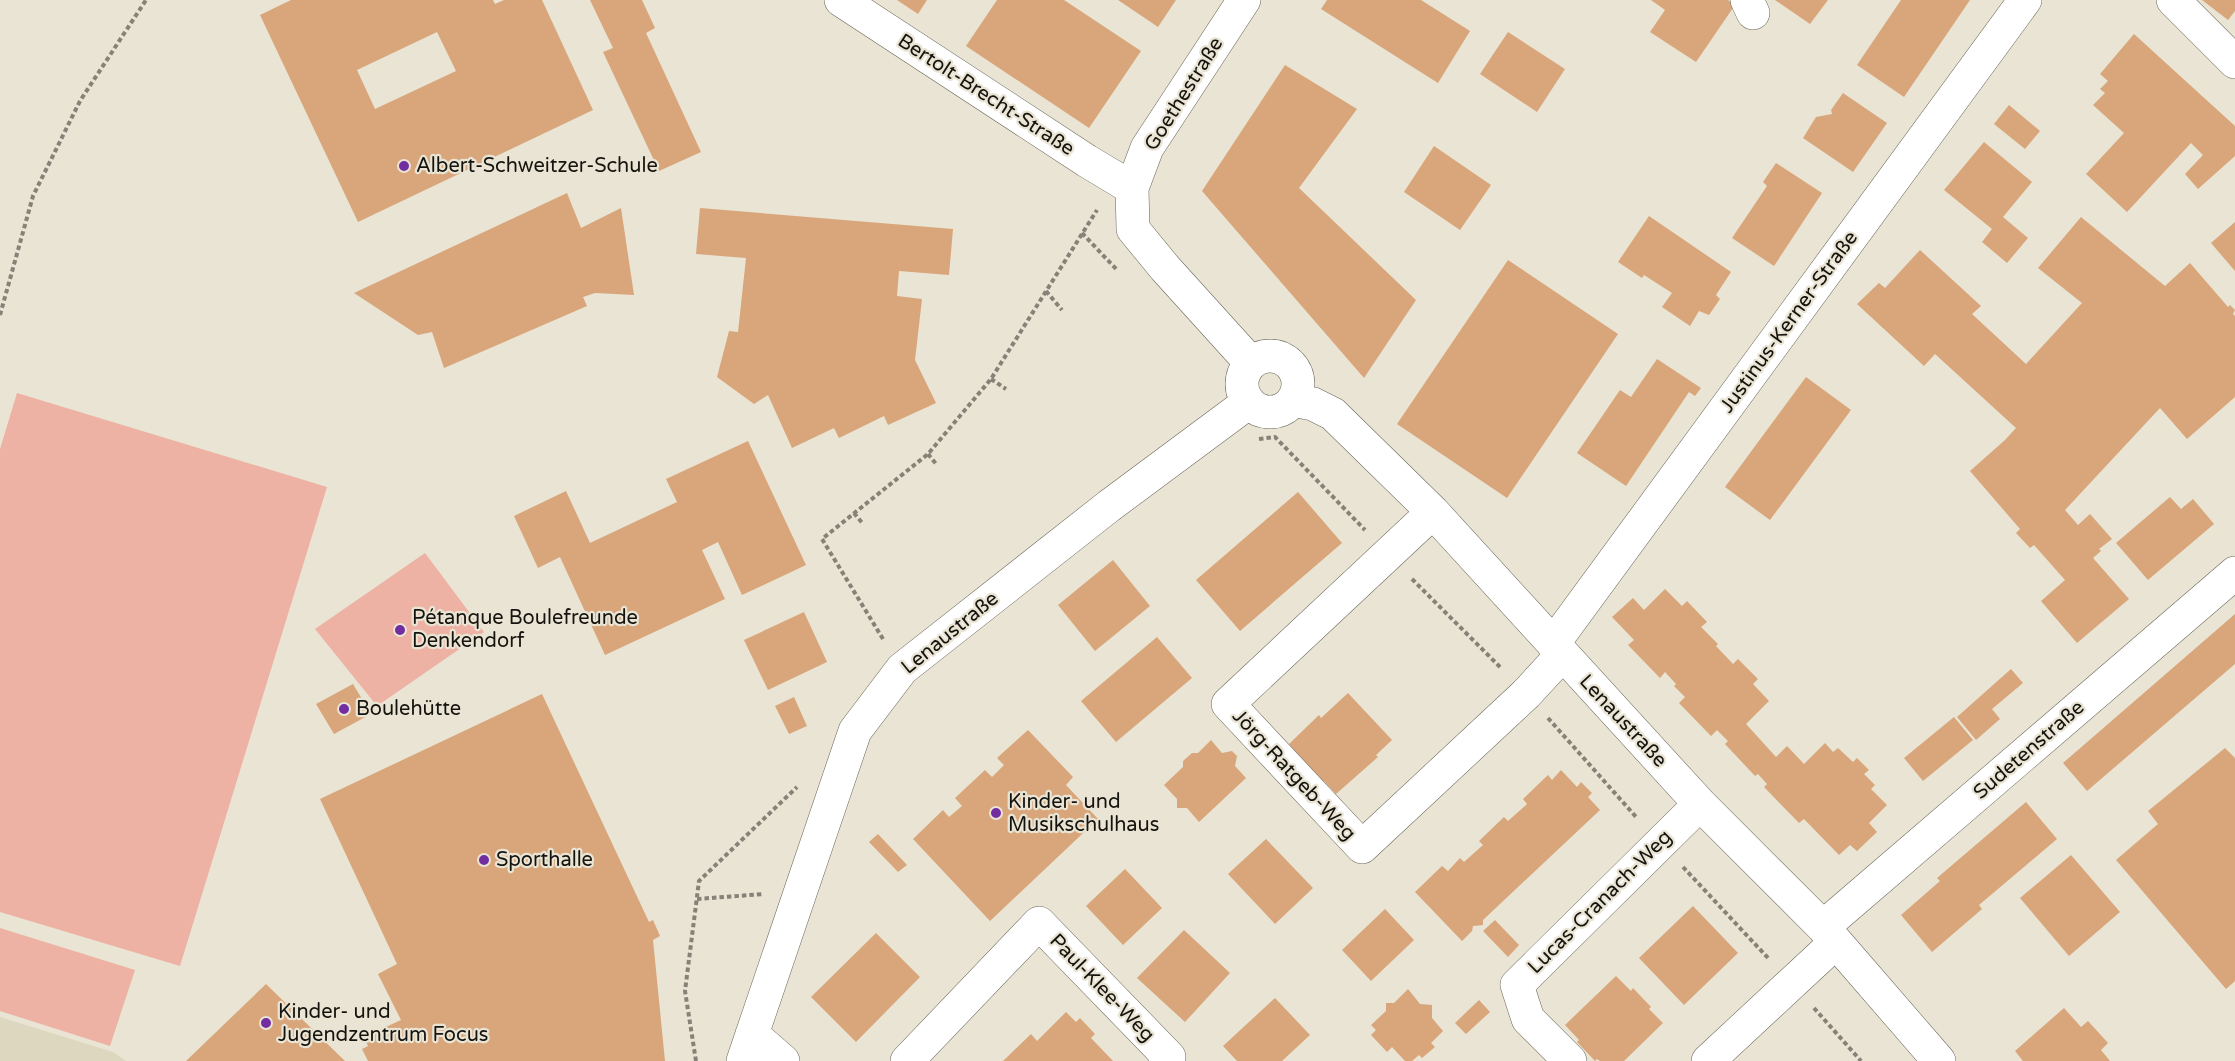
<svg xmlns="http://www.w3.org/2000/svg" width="2235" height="1061" font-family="'Varela Round',sans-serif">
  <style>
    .built { fill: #ded7c0 }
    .green { fill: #edb2a3 }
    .building { fill: #d8a67a; fill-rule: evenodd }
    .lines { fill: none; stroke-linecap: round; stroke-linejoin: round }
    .minor-casing { stroke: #696557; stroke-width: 34 }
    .path { stroke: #868277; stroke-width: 4; stroke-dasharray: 4.5 3; stroke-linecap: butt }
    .minor { stroke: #fff; stroke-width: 33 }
    .poi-dot { fill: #722da1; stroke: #e9e4d4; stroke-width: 2 }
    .labels { text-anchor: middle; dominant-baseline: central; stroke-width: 4.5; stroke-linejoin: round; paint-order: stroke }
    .street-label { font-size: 20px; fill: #15130e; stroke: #e9e4d4 }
    .poi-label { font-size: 20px; fill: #15130e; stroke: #e9e4d4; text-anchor: start }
  </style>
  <rect width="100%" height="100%" fill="#e9e4d4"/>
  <path class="built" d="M 0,1017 L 113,1052 L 126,1061 L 0,1061 Z"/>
  <path class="green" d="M 17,393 L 327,487 L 180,966 L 0,912 L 0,449 Z
    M 425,553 L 484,632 L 377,706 L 315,629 Z
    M 0,928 L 135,970 L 110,1046 L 0,1011 Z"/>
  <path class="building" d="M 291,0 L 493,0 L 495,4 L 504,0 L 542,0 L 593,110 L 358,222 L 260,15 ZM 437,32 L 456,71 L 375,109 L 357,70 Z
    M 590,0 L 642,0 L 655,28 L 646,33 L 701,152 L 659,171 L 603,52 L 613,48 Z
    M 897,0 L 927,0 L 918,14 Z
    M 997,0 L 1064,0 L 1141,51 L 1089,128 L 966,46 Z
    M 1118,0 L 1176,0 L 1158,27 Z
    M 1327,0 L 1421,0 L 1470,31 L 1438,83 L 1321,9 Z
    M 1651,0 L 1728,0 L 1735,5 L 1696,62 L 1650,32 L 1665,10 Z
    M 1775,0 L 1828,0 L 1810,24 Z
    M 1901,0 L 1970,0 L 1904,97 L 1857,65 Z
    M 2202,0 L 2235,0 L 2235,11 L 2228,20 Z
    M 1508,32 L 1565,69 L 1537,112 L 1480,74 Z
    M 2134,34 L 2235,126 L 2235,156 L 2198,189 L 2185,174 L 2203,155 L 2191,143 L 2127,212 L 2086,174 L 2124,133 L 2093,105 L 2105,93 L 2100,89 L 2108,81 L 2100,74 Z
    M 1285,65 L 1357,109 L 1299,188 L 1416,300 L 1364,378 L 1202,191 Z
    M 1843,93 L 1887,123 L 1853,172 L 1803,138 L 1816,117 L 1832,114 L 1831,110 Z
    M 2009,105 L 2040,131 L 2025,149 L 1994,124 Z
    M 1984,142 L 2032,182 L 2003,217 L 2028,238 L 2007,263 L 1982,242 L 1992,229 L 1944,190 Z
    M 1434,146 L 1491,185 L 1460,230 L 1404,192 Z
    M 1776,163 L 1822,193 L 1774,266 L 1732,238 L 1767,186 L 1763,182 Z
    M 567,193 L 581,228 L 621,208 L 634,295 L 595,293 L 583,297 L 587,306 L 444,368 L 432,332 L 418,335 L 354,293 Z
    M 700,208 L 953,229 L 949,275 L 899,271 L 897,296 L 922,299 L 915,360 L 936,403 L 888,425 L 884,416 L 839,438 L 834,428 L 792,448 L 768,395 L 754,404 L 717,377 L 729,331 L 738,332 L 746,258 L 696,254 Z
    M 1649,216 L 1731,272 L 1716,295 L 1720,299 L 1709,315 L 1699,311 L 1690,326 L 1662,307 L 1672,293 L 1644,275 L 1642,278 L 1618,262 Z
    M 2081,217 L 2165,286 L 2190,263 L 2228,307 L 2230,305 L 2235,310 L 2233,314 L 2235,316 L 2235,397 L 2187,439 L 2160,408 L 2065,510 L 2078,525 L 2090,514 L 2112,539 L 2099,549 L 2101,551 L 2093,558 L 2129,599 L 2077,643 L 2041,601 L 2065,580 L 2034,545 L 2030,548 L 2016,533 L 2020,529 L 1970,471 L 2005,440 L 2016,428 L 1935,354 L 1924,366 L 1857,304 L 1879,283 L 1885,288 L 1920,250 L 1981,306 L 1972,314 L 2026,364 L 2082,303 L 2038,268 Z
    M 2235,222 L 2235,271 L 2211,243 Z
    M 1508,260 L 1618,334 L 1507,498 L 1397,424 Z
    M 1657,359 L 1701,388 L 1695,396 L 1689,392 L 1626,486 L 1577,453 L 1620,390 L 1631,397 Z
    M 1806,377 L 1851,410 L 1770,520 L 1725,487 Z
    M 748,441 L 806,565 L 742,595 L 718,542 L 702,550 L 725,599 L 605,655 L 560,557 L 538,568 L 514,516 L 566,491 L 590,543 L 677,502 L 666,479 Z
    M 1298,492 L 1342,543 L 1240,631 L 1196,580 Z
    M 2170,497 L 2181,509 L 2193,499 L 2214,524 L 2148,580 L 2116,543 Z
    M 1113,560 L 1150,606 L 1095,651 L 1058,605 Z
    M 1665,589 L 1682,606 L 1687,601 L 1707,622 L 1701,627 L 1718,644 L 1716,646 L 1733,664 L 1738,659 L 1758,679 L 1753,684 L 1769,701 L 1746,724 L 1776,757 L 1787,746 L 1804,764 L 1825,743 L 1833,752 L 1838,748 L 1853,762 L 1857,758 L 1869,770 L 1864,774 L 1875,785 L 1871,789 L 1887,805 L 1869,823 L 1877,832 L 1857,851 L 1850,845 L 1839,855 L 1804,819 L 1799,823 L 1764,787 L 1767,784 L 1758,774 L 1755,776 L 1725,744 L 1728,741 L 1717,730 L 1711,736 L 1679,703 L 1685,697 L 1674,686 L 1676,684 L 1665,672 L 1660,678 L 1628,645 L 1634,640 L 1612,617 L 1633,598 L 1644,610 Z
    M 804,612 L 827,662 L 768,690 L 744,640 Z
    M 2235,614 L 2235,664 L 2087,791 L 2063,763 Z
    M 1157,637 L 1192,678 L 1116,742 L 1081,701 Z
    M 2011,669 L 2023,683 L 1992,709 L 2000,719 L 1976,740 L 1957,717 Z
    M 353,684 L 371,714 L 334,734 L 316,704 Z
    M 1348,693 L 1392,740 L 1376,755 L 1378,757 L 1336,794 L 1324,781 L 1322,783 L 1302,763 L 1304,761 L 1289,744 L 1319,715 L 1321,718 Z
    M 542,694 L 649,922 L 653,920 L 660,936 L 653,940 L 665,1061 L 368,1061 L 362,1049 L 368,1046 L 364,1037 L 401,1020 L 378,974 L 397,964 L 320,799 Z
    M 794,697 L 807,726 L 789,734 L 775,706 Z
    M 1954,717 L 1973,740 L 1923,781 L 1904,758 Z
    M 1028,730 L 1073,777 L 1066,785 L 1098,819 L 990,921 L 913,839 L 943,810 L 949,817 L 962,806 L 955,798 L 985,770 L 992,777 L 1004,765 L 997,758 Z
    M 1211,740 L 1222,753 L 1232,751 L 1237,756 L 1235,766 L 1246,778 L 1199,822 L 1187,808 L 1177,808 L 1177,799 L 1164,785 L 1183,767 L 1183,761 L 1192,753 L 1198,753 Z
    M 2225,748 L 2235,758 L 2235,981 L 2226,989 L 2116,860 L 2158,824 L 2148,811 Z
    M 1561,770 L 1577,787 L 1581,782 L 1592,793 L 1588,797 L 1600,810 L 1483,920 L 1483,925 L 1473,926 L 1472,931 L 1462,941 L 1415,892 L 1442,866 L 1448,871 L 1460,858 L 1464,862 L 1483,845 L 1479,841 L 1504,817 L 1508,821 L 1527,804 L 1523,799 L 1548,775 L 1552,780 Z
    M 2026,802 L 2057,839 L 1979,905 L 1982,909 L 1932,952 L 1901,915 L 1940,881 L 1937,878 Z
    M 878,834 L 907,865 L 898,872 L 869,842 Z
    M 1266,839 L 1313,888 L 1275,924 L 1228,874 Z
    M 2071,855 L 2120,912 L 2069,956 L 2020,898 Z
    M 1125,869 L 1162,908 L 1123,945 L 1086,906 Z
    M 1693,906 L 1738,953 L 1684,1005 L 1639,958 Z
    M 1385,909 L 1414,940 L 1371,981 L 1342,950 Z
    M 1495,920 L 1519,945 L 1508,957 L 1483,931 Z
    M 1184,930 L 1230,973 L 1185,1022 L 1137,978 Z
    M 876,933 L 920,977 L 856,1042 L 811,997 Z
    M 1616,976 L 1631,991 L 1633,988 L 1651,1007 L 1649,1009 L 1663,1023 L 1624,1061 L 1600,1061 L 1597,1059 L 1595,1061 L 1577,1042 L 1579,1040 L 1565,1025 Z
    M 266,984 L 345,1061 L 186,1061 Z
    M 1408,989 L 1420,1004 L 1432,1005 L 1432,1018 L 1443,1031 L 1431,1043 L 1435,1047 L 1422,1058 L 1419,1055 L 1412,1061 L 1405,1061 L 1392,1047 L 1387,1052 L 1371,1035 L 1376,1030 L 1371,1025 L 1386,1011 L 1386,1003 L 1394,1003 Z
    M 1275,998 L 1310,1035 L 1282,1061 L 1237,1061 L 1223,1046 Z
    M 1479,1000 L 1490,1012 L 1466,1034 L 1455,1023 Z
    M 2064,1008 L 2081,1027 L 2088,1021 L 2108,1043 L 2101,1050 L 2110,1061 L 2023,1061 L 2015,1051 Z
    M 1066,1012 L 1076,1022 L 1080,1018 L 1095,1034 L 1091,1038 L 1113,1061 L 1003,1061 L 1031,1034 L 1037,1041 Z"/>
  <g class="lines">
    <defs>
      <path id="minor" d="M 841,0 L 1087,161 L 1132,188
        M 1244,0 L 1147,148 L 1132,188 L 1133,229 L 1165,268 L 1251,363
        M 1747,0 L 1753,13
        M 2173,0 L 2235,62
        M1242 384a28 28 0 1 1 56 0a28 28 0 1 1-56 0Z
        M 1293,400 L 1313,404 L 1333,414 L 1433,512 L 1700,804 L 1823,927 L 1939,1061
        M 1433,512 L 1228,704 L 1362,847 L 1526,694 L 1562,655
        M 1553,644 L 2025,0
        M 1823,927 L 2235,573
        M 752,1034 L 783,1061
        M 743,1061 L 855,731 L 902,669 L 1109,506 L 1249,402
        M 907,1061 L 1039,923 L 1169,1057 L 1165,1061
        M 1570,1061 L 1528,1019 L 1517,985 L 1700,804
        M 1708,1061 L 1836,942"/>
    </defs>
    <use href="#minor" class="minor-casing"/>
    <path class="path" d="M 1082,233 L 1118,271
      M 1046,291 L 1062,310
      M 0,315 L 33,196 L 80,101 L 146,0
      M 991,379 L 1006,389
      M 1259,439 L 1275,437 L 1365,530
      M 928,454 L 936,464
      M 854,513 L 863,524
      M 1412,579 L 1502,669
      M 883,639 L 822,539 L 928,454 L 991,379 L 1097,210
      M 1548,718 L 1637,818
      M 1683,867 L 1768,958
      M 697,899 L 764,894
      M 1814,1008 L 1861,1061
      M 696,1061 L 685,991 L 699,881 L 797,787"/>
    <use href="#minor" class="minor"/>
  </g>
  <g class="poi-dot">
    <circle cx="404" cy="166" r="6"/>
    <circle cx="400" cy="630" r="6"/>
    <circle cx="344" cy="709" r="6"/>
    <circle cx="996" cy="813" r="6"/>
    <circle cx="484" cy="860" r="6"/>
    <circle cx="266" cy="1023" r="6"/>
  </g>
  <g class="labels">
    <g class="street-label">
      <text transform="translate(1184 94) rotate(-58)">Goethestraße</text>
      <text transform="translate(986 95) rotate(33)">Bertolt-Brecht-Straße</text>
      <text transform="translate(1789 322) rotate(-54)">Justinus-Kerner-Straße</text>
      <text transform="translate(950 633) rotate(-39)">Lenaustraße</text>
      <text transform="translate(1623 721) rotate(47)">Lenaustraße</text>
      <text transform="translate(2029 750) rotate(-41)">Sudetenstraße</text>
      <text transform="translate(1294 775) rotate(47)">Jörg-Ratgeb-Weg</text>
      <text transform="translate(1600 902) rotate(-45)">Lucas-Cranach-Weg</text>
      <text transform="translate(1102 988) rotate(46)">Paul-Klee-Weg</text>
    </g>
    <g class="poi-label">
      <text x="416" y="166">Albert-Schweitzer-Schule</text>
      <text x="412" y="618">Pétanque Boulefreunde<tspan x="412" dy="23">Denkendorf</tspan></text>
      <text x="356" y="709">Boulehütte</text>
      <text x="1008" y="802">Kinder- und<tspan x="1008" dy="23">Musikschulhaus</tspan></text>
      <text x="496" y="860">Sporthalle</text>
      <text x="278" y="1012">Kinder- und<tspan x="278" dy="23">Jugendzentrum Focus</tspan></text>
    </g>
  </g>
</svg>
